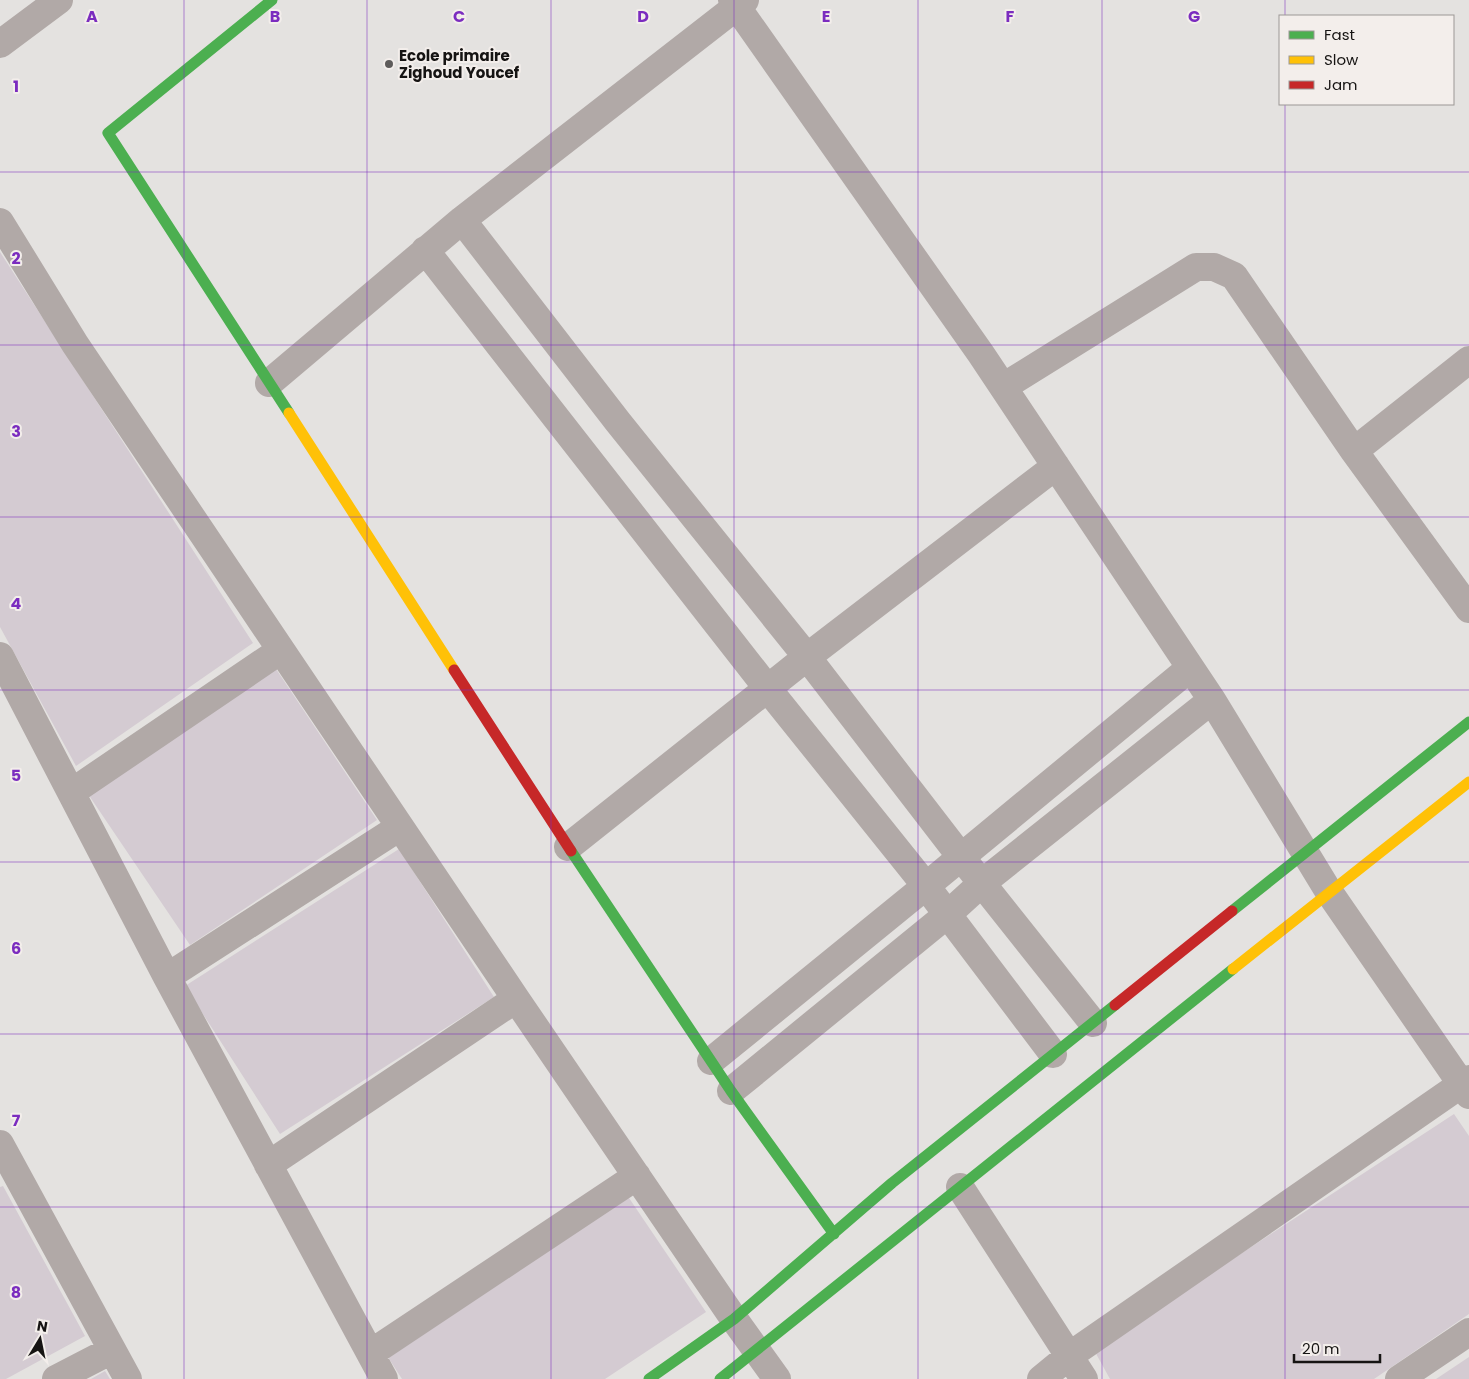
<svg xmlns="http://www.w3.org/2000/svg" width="1469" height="1379" font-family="Poppins,sans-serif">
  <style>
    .building { fill: #d4cbd2 }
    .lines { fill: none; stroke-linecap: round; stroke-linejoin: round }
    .street { stroke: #b1a9a7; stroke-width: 28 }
    .fast { stroke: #4caf50; stroke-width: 11 }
    .slow { stroke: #ffc107; stroke-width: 11 }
    .jam { stroke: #c62828; stroke-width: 11 }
    .grid { fill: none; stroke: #7b2cbf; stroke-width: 1; stroke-opacity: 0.55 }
    .poi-dot { fill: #5e5c5b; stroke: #f3eeeb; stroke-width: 2 }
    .labels { text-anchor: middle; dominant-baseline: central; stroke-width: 4; stroke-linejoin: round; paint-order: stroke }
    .poi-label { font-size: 15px; font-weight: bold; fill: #161413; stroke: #f3eeeb; text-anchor: start }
    .grid-label { font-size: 16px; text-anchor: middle; font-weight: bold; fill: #7b2cbf; stroke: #f3eeeb; stroke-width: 4; stroke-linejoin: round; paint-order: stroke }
  </style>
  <rect width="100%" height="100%" fill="#e4e2e0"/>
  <path class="building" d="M 0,252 L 253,643 L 76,766 L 0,627 Z
    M 276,669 L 377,820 L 190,945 L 88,794 Z
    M 399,849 L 494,997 L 280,1134 L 185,986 Z
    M 1454,1114 L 1469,1136 L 1469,1314 L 1374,1379 L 1110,1379 L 1094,1350 Z
    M 3,1186 L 85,1336 L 6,1379 L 0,1379 L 0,1187 Z
    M 627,1195 L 706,1312 L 605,1379 L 402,1379 L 386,1354 Z
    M 1469,1357 L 1469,1379 L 1436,1379 Z
    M 105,1371 L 110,1379 L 91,1379 Z"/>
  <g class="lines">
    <path class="street" d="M 732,0 L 981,354 L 1212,700 L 1329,892 L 1469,1095
      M 0,44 L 59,0
      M 462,220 L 618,422 L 807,657 L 961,857 L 1093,1023
      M 0,222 L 75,344 L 516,999 L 734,1319 L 777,1379
      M 425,250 L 768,689 L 926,886 L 1053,1054
      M 269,383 L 462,220 L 745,0
      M 1003,387 L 1196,267 L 1214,267 L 1234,276 L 1354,451 L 1469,609
      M 1354,451 L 1469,360
      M 0,656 L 167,977 L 384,1379
      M 72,792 L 281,650
      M 568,847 L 807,657 L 1056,466
      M 167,977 L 400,827
      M 711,1061 L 926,886 L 1190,668
      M 731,1091 L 948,914 L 982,883 L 1212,700
      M 0,1144 L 128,1379
      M 268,1165 L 516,999
      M 960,1187 L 1084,1379
      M 371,1353 L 637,1176
      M 56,1379 L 112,1350
      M 1041,1379 L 1069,1356 L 1469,1079
      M 1399,1379 L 1469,1332"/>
    <path class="fast" d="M 272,0 L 108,133 L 289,413
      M 571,851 L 731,1091 L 834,1234
      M 1232,911 L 1469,722
      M 649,1379 L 734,1319 L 892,1183 L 1115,1005
      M 720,1379 L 1233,969"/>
    <path class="slow" d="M 289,413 L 454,670
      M 1233,969 L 1469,782"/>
    <path class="jam" d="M 454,670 L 571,851
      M 1115,1005 L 1232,911"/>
  </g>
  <path class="grid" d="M 184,0 L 184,1379M 367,0 L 367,1379M 551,0 L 551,1379M 734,0 L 734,1379M 918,0 L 918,1379M 1102,0 L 1102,1379M 1285,0 L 1285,16M 1285,104 L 1285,1379M 0,172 L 1469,172M 0,345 L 1469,345M 0,517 L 1469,517M 0,690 L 1469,690M 0,862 L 1469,862M 0,1034 L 1469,1034M 0,1207 L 1469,1207"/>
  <circle class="poi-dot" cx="389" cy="64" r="5"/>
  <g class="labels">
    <g class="poi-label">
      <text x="399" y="55">Ecole primaire<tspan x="399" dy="17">Zighoud Youcef</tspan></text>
    </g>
  </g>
  <g class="grid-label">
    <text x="92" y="22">A</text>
    <text x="275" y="22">B</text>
    <text x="459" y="22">C</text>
    <text x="643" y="22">D</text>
    <text x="826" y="22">E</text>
    <text x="1010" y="22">F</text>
    <text x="1194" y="22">G</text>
    <text x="16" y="92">1</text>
    <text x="16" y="264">2</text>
    <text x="16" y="437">3</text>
    <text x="16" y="609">4</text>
    <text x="16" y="781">5</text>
    <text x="16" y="954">6</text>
    <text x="16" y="1126">7</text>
    <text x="16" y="1298">8</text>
  </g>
  <rect x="1279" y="15" width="175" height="90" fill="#f3eeeb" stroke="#9b9795"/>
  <rect x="1289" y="31" width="25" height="8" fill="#4caf50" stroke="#9b9795"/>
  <text x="1324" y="40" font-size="15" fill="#161413">Fast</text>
  <rect x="1289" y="56" width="25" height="8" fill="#ffc107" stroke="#9b9795"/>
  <text x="1324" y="65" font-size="15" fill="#161413">Slow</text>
  <rect x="1289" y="81" width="25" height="8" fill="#c62828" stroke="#9b9795"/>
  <text x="1324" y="90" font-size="15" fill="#161413">Jam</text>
  <g transform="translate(40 1339) rotate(10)" stroke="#f3eeeb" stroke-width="4" paint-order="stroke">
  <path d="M0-4L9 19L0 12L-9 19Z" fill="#161413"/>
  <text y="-8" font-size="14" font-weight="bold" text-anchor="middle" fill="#161413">N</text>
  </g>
  <path d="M1294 1354v8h86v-8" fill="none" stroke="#161413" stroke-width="2.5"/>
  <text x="1302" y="1354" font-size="15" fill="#161413" stroke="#f3eeeb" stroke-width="4" paint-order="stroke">20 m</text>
</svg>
